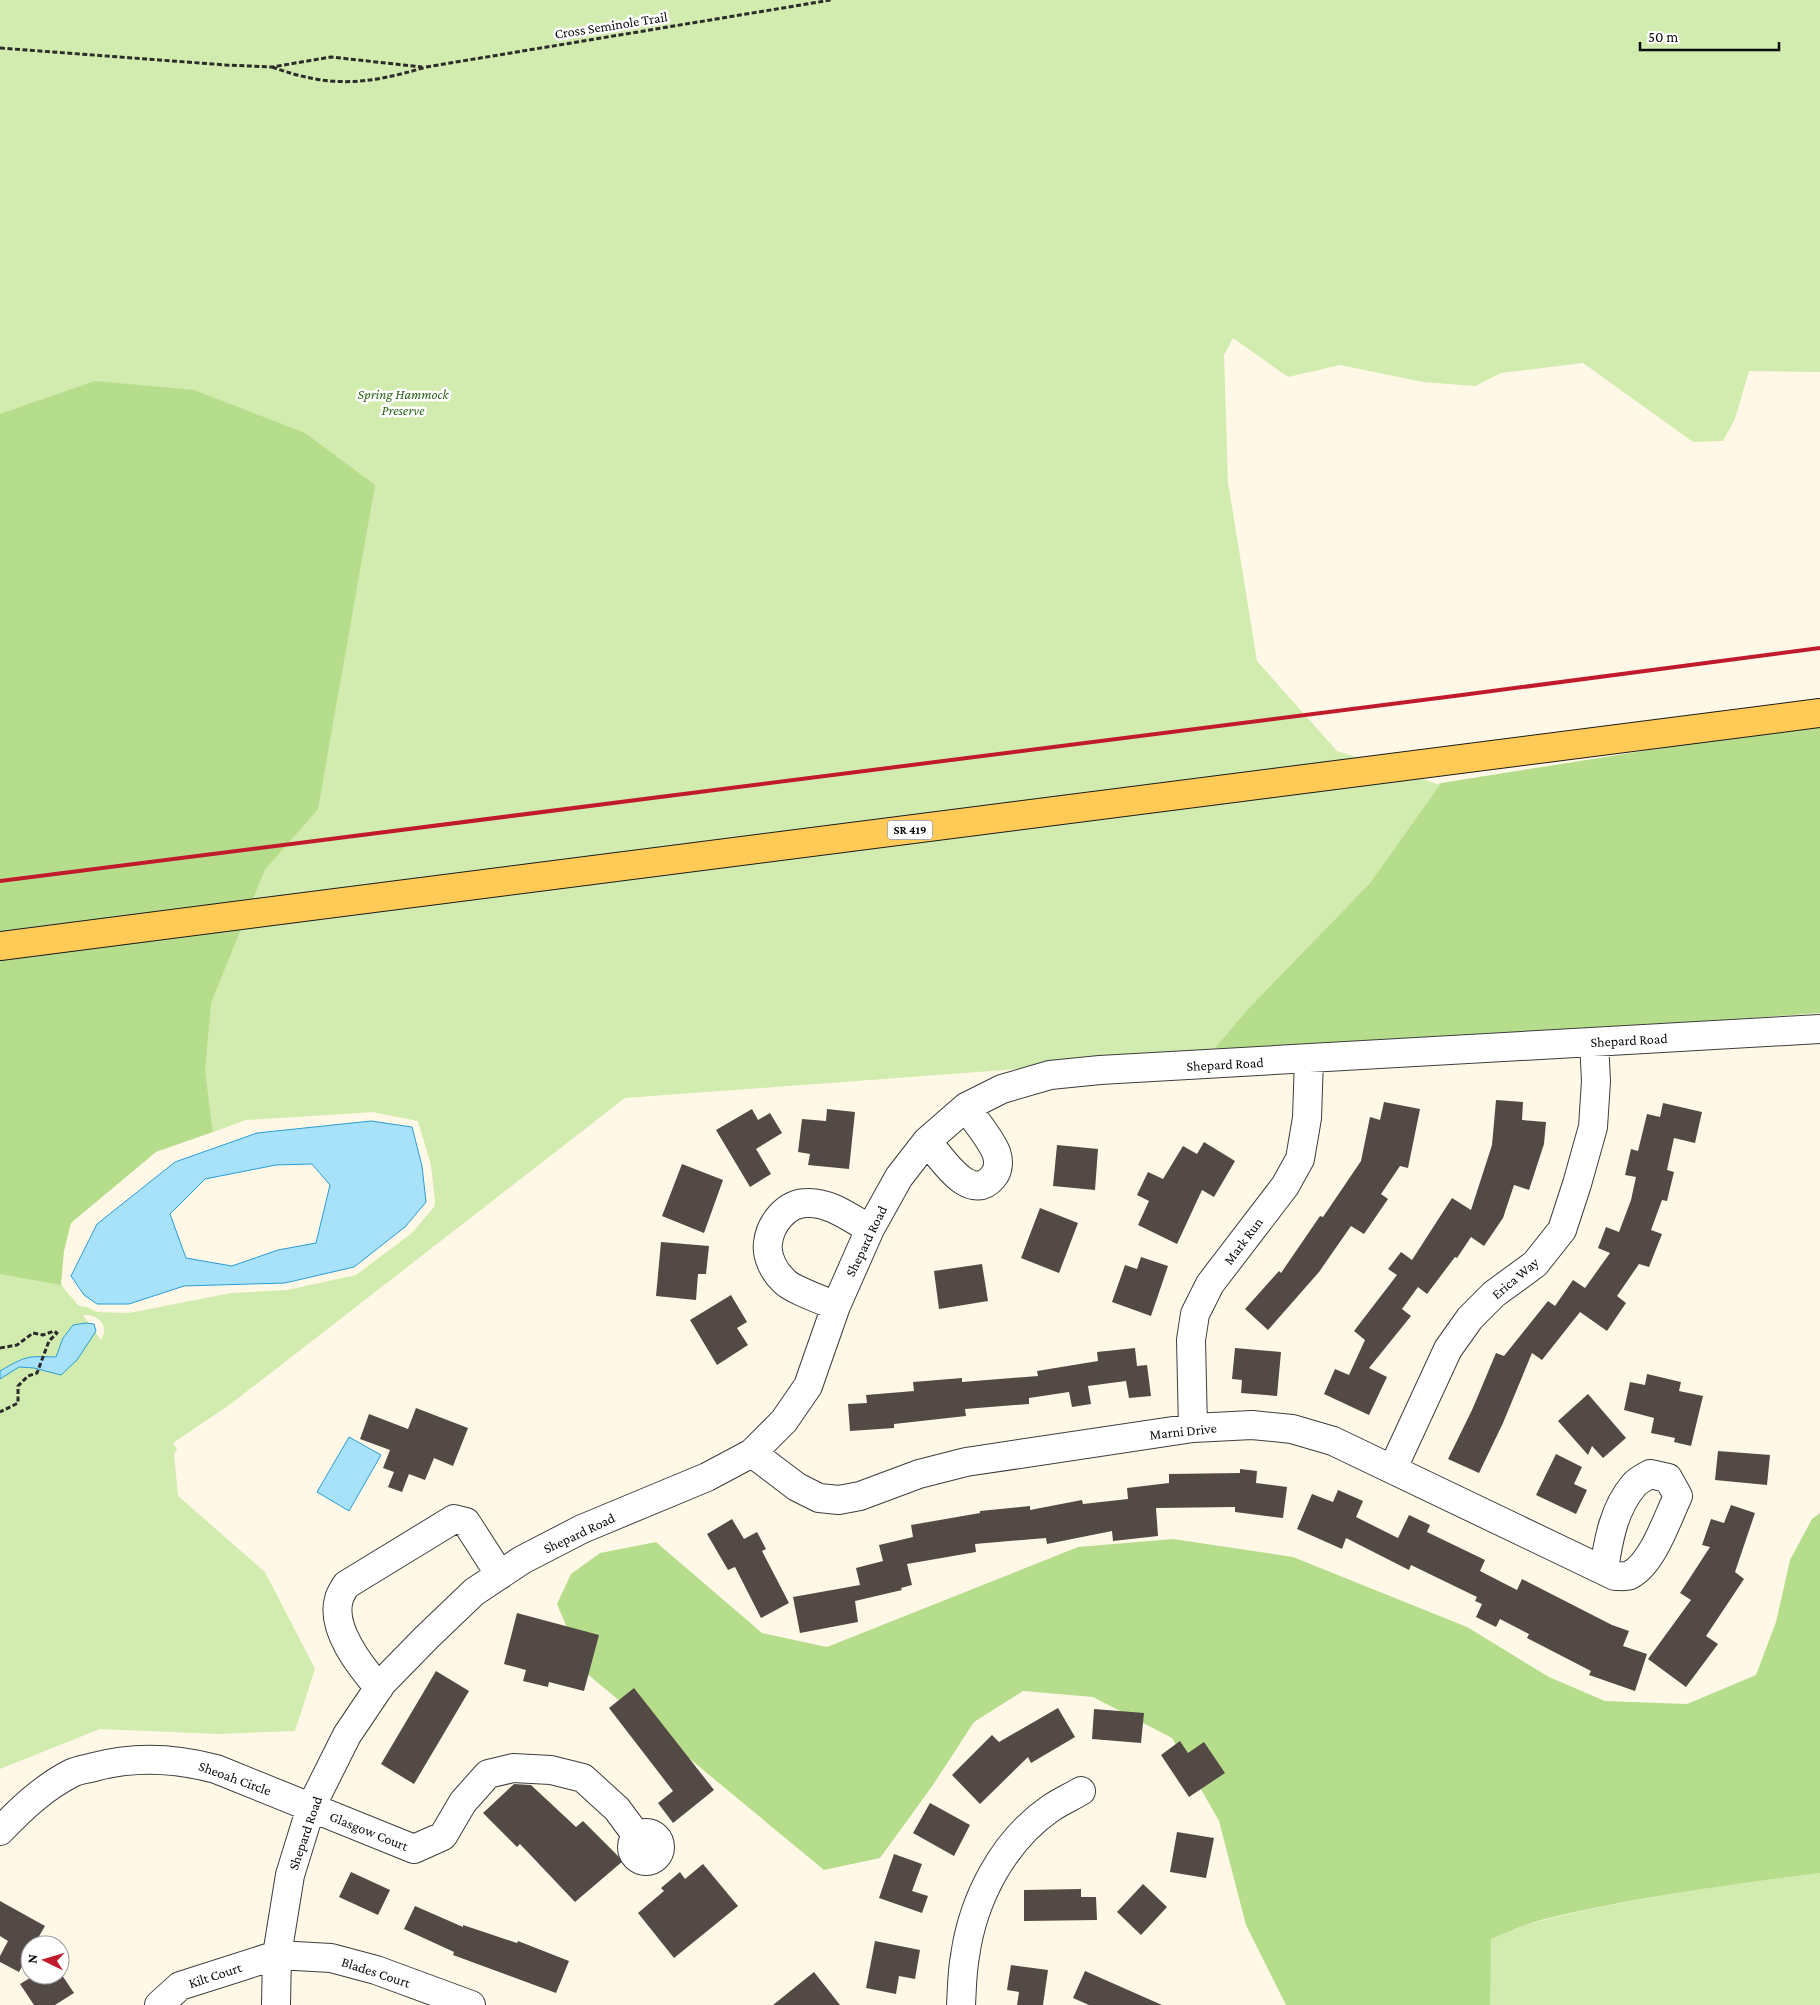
<svg xmlns="http://www.w3.org/2000/svg" width="1820" height="2005" font-family="'Crimson Pro',serif">
  <style>
    .green { fill: #d2ebae; fill-rule: evenodd }
    .forest { fill: #b6dd8c }
    .water { fill: #a7e1fa; stroke: #299dd6; fill-rule: evenodd }
    .building { fill: #534a45 }
    .lines { fill: none; stroke-linecap: round; stroke-linejoin: round }
    .minor-casing { stroke: #3d3d3d; stroke-width: 30 }
    .major-casing { stroke: #1b1b1b; stroke-width: 30 }
    .path { stroke: #2c2c2c; stroke-width: 3; stroke-dasharray: 5 2.5; stroke-linecap: butt }
    .minor { stroke: #fff; stroke-width: 28 }
    .major { stroke: #ffca56; stroke-width: 28 }
    .rail { stroke: #c11a2d; stroke-width: 4 }
    .labels { text-anchor: middle; dominant-baseline: central; stroke-width: 5; stroke-linejoin: round; paint-order: stroke }
    .shield { fill: #fff; stroke: #545454; stroke-width: 1 }
    .shield-label { font-size: 12px; font-weight: bold; fill: #0a0a0a }
    .street-label { font-size: 14px; fill: #0a0a0a; stroke: #fff }
    .park-label { font-size: 14px; font-style: italic; fill: #2c6417; stroke: #fff }
  </style>
  <rect width="100%" height="100%" fill="#fff8e6"/>
  <path class="green" d="M 0,0 L 1820,0 L 1820,372 L 1749,371 L 1735,419 L 1723,441 L 1693,442 L 1583,363 L 1501,373 L 1475,386 L 1423,382 L 1340,365 L 1288,377 L 1233,338 L 1224,355 L 1228,482 L 1257,661 L 1337,751 L 1369,761 L 251,904 L 265,870 L 307,821 L 0,861 Z
    M 1411,775 L 1437,784 L 1441,783 L 1370,883 L 1247,1010 L 1209,1055 L 625,1098 L 232,1403 L 173,1443 L 177,1449 L 174,1454 L 178,1496 L 265,1572 L 315,1669 L 295,1731 L 217,1734 L 100,1729 L 0,1769 L 0,1198 L 66,1291 L 79,1306 L 87,1307 L 97,1312 L 129,1313 L 231,1293 L 287,1290 L 356,1275 L 412,1233 L 434,1207 L 435,1201 L 431,1165 L 418,1121 L 372,1112 L 345,1114 L 246,1120 L 213,1132 L 209,1101 L 0,986 L 243,924 ZM 83,1315 C 98,1314 110,1325 101,1340 Z
    M 1820,1873 L 1820,2005 L 1490,2005 L 1490,1939 C 1508,1933 1526,1924 1544,1920 C 1634,1897 1728,1885 1820,1873 Z"/>
  <path class="forest" d="M 95,381 L 194,390 L 305,433 L 375,485 L 318,809 L 265,870 L 251,904 L 0,936 L 0,414 Z
    M 1820,723 L 1820,1013 L 1313,1050 L 1209,1055 L 1247,1010 L 1370,883 L 1441,783 Z
    M 243,924 L 211,1003 L 205,1071 L 213,1132 L 156,1152 L 71,1223 L 64,1251 L 61,1285 L 0,1274 L 0,956 Z
    M 1820,1513 L 1820,1873 C 1728,1885 1635,1897 1545,1919 C 1526,1924 1508,1932 1491,1939 L 1490,2005 L 1286,2005 L 1246,1925 L 1219,1821 L 1172,1738 L 1093,1697 L 1023,1691 L 974,1722 L 933,1785 L 880,1858 L 824,1870 L 586,1673 L 557,1604 L 571,1574 L 600,1553 L 656,1542 L 762,1633 L 827,1647 L 1078,1547 L 1173,1539 L 1293,1557 L 1467,1627 L 1549,1677 L 1605,1701 L 1687,1704 L 1756,1675 L 1776,1622 L 1790,1560 L 1812,1519 Z"/>
  <path class="water" d="M 371,1121 L 412,1127 L 422,1166 L 426,1202 L 405,1227 L 354,1267 L 285,1283 L 184,1286 L 129,1304 L 97,1304 L 84,1295 L 71,1276 L 97,1224 L 175,1162 L 257,1133 ZM 312,1164 L 330,1185 L 316,1243 L 278,1250 L 232,1266 L 186,1258 L 170,1214 L 205,1179 L 276,1165 Z
    M 86,1323 L 94,1324 L 96,1331 L 77,1360 L 61,1375 L 34,1368 L 19,1367 L 0,1379 L 0,1371 C 26,1356 26,1356 56,1357 L 63,1338 L 73,1325 Z
    M 349,1437 L 381,1455 L 349,1511 L 317,1492 Z"/>
  <path class="building" d="M 1496,1100 L 1523,1102 L 1522,1120 L 1546,1122 L 1544,1144 L 1529,1190 L 1514,1185 L 1503,1218 L 1484,1246 L 1471,1237 L 1457,1258 L 1455,1257 L 1427,1294 L 1418,1287 L 1402,1309 L 1411,1316 L 1369,1368 L 1387,1377 L 1369,1415 L 1324,1394 L 1335,1369 L 1349,1375 L 1365,1340 L 1354,1331 L 1397,1275 L 1388,1269 L 1401,1252 L 1412,1260 L 1452,1198 L 1471,1210 L 1492,1145 Z
    M 1384,1102 L 1420,1109 L 1408,1168 L 1400,1166 L 1381,1194 L 1388,1199 L 1364,1234 L 1351,1226 L 1319,1272 L 1268,1330 L 1245,1309 L 1279,1271 L 1281,1273 L 1320,1216 L 1323,1217 L 1361,1161 L 1370,1117 L 1380,1120 Z
    M 1663,1103 L 1702,1112 L 1695,1143 L 1674,1138 L 1667,1170 L 1674,1172 L 1667,1201 L 1662,1200 L 1651,1230 L 1662,1234 L 1649,1267 L 1639,1264 L 1617,1296 L 1626,1303 L 1607,1331 L 1580,1312 L 1542,1360 L 1532,1353 L 1503,1423 L 1479,1473 L 1448,1459 L 1472,1410 L 1496,1353 L 1504,1356 L 1548,1301 L 1555,1306 L 1573,1280 L 1585,1288 L 1610,1253 L 1598,1248 L 1606,1227 L 1619,1232 L 1631,1200 L 1636,1177 L 1625,1175 L 1631,1149 L 1638,1151 L 1647,1114 L 1660,1117 Z
    M 752,1109 L 758,1120 L 770,1113 L 782,1133 L 756,1149 L 771,1174 L 750,1187 L 716,1130 Z
    M 827,1109 L 855,1112 L 849,1169 L 808,1165 L 810,1154 L 798,1152 L 802,1119 L 826,1121 Z
    M 1204,1142 L 1235,1161 L 1214,1197 L 1202,1190 L 1177,1244 L 1138,1225 L 1149,1201 L 1137,1195 L 1148,1172 L 1163,1179 L 1183,1146 L 1197,1154 Z
    M 1057,1145 L 1098,1149 L 1095,1190 L 1053,1186 Z
    M 682,1164 L 723,1180 L 704,1233 L 662,1216 Z
    M 1040,1208 L 1078,1223 L 1059,1273 L 1021,1258 Z
    M 661,1242 L 709,1246 L 706,1274 L 698,1274 L 696,1300 L 656,1296 Z
    M 1141,1257 L 1168,1266 L 1151,1316 L 1112,1302 L 1125,1265 L 1137,1269 Z
    M 982,1264 L 988,1301 L 939,1309 L 934,1271 Z
    M 731,1295 L 747,1322 L 737,1328 L 748,1345 L 717,1365 L 690,1320 Z
    M 1135,1348 L 1137,1366 L 1147,1365 L 1151,1396 L 1129,1398 L 1126,1381 L 1088,1386 L 1091,1404 L 1072,1407 L 1069,1392 L 1029,1398 L 1029,1404 L 965,1409 L 966,1416 L 894,1424 L 894,1428 L 850,1431 L 848,1404 L 867,1403 L 866,1395 L 914,1391 L 913,1382 L 962,1378 L 962,1382 L 1038,1376 L 1037,1371 L 1098,1361 L 1097,1352 Z
    M 1235,1348 L 1281,1352 L 1277,1396 L 1241,1393 L 1242,1380 L 1232,1379 Z
    M 1647,1374 L 1681,1382 L 1679,1391 L 1703,1396 L 1691,1446 L 1674,1442 L 1675,1438 L 1651,1433 L 1654,1418 L 1624,1410 L 1630,1382 L 1645,1385 Z
    M 1588,1394 L 1626,1438 L 1603,1458 L 1592,1446 L 1588,1455 L 1558,1421 Z
    M 416,1408 L 468,1428 L 453,1466 L 434,1458 L 425,1480 L 409,1474 L 402,1492 L 388,1487 L 394,1472 L 383,1468 L 390,1450 L 360,1439 L 369,1414 L 408,1429 Z
    M 1718,1451 L 1770,1455 L 1767,1485 L 1715,1480 Z
    M 1556,1454 L 1582,1467 L 1574,1484 L 1587,1490 L 1576,1514 L 1536,1495 Z
    M 1240,1469 L 1257,1471 L 1256,1483 L 1287,1487 L 1283,1518 L 1235,1512 L 1235,1507 L 1156,1508 L 1158,1536 L 1113,1541 L 1112,1531 L 1047,1544 L 1046,1538 L 975,1544 L 976,1552 L 907,1564 L 912,1585 L 901,1588 L 902,1590 L 855,1601 L 858,1622 L 800,1633 L 793,1597 L 860,1585 L 856,1568 L 883,1561 L 879,1545 L 913,1537 L 911,1525 L 980,1513 L 980,1511 L 1030,1506 L 1030,1510 L 1082,1500 L 1083,1504 L 1128,1499 L 1127,1488 L 1169,1483 L 1169,1474 L 1240,1473 Z
    M 1338,1490 L 1363,1501 L 1356,1517 L 1398,1538 L 1409,1515 L 1430,1525 L 1427,1532 L 1485,1560 L 1480,1571 L 1517,1590 L 1522,1579 L 1612,1625 L 1629,1631 L 1623,1646 L 1647,1654 L 1635,1691 L 1589,1675 L 1591,1671 L 1527,1638 L 1529,1634 L 1500,1619 L 1496,1627 L 1476,1617 L 1482,1604 L 1475,1601 L 1477,1597 L 1411,1565 L 1409,1570 L 1346,1538 L 1342,1549 L 1297,1529 L 1312,1494 L 1333,1502 Z
    M 1731,1505 L 1755,1513 L 1735,1572 L 1744,1579 L 1706,1636 L 1718,1644 L 1686,1687 L 1648,1659 L 1691,1600 L 1680,1593 L 1710,1547 L 1702,1545 L 1711,1519 L 1724,1523 Z
    M 732,1519 L 744,1539 L 757,1532 L 766,1549 L 762,1551 L 789,1603 L 761,1618 L 735,1567 L 728,1570 L 707,1534 Z
    M 517,1613 L 599,1635 L 584,1691 L 549,1682 L 548,1687 L 523,1681 L 526,1670 L 504,1664 Z
    M 436,1671 L 469,1691 L 414,1784 L 381,1764 Z
    M 634,1688 L 714,1790 L 673,1823 L 658,1803 L 673,1791 L 609,1708 Z
    M 1058,1708 L 1075,1737 L 1031,1763 L 1028,1757 L 980,1804 L 952,1775 L 992,1735 L 999,1742 Z
    M 1094,1709 L 1144,1713 L 1141,1743 L 1092,1739 Z
    M 1180,1741 L 1188,1753 L 1204,1742 L 1225,1773 L 1189,1797 L 1161,1755 Z
    M 514,1784 L 531,1785 L 576,1827 L 583,1821 L 623,1861 L 575,1902 L 520,1844 L 517,1847 L 483,1813 Z
    M 930,1803 L 970,1825 L 954,1856 L 913,1833 Z
    M 1177,1832 L 1214,1838 L 1206,1878 L 1170,1872 Z
    M 894,1854 L 922,1864 L 912,1891 L 928,1896 L 922,1913 L 879,1898 Z
    M 703,1864 L 738,1906 L 674,1958 L 638,1913 L 664,1891 L 661,1888 L 680,1872 L 685,1879 Z
    M 351,1872 L 390,1890 L 378,1915 L 339,1897 Z
    M 1143,1884 L 1167,1907 L 1141,1935 L 1117,1912 Z
    M 1081,1889 L 1081,1897 L 1096,1897 L 1097,1920 L 1024,1921 L 1024,1890 Z
    M 0,1901 L 45,1926 L 34,1945 L 30,1945 L 30,1952 L 19,1972 L 0,1962 L 0,1956 L 8,1941 L 0,1936 Z
    M 415,1906 L 463,1927 L 463,1925 L 517,1943 L 518,1941 L 569,1961 L 556,1993 L 453,1955 L 454,1952 L 404,1929 Z
    M 875,1941 L 920,1950 L 915,1979 L 899,1976 L 896,1994 L 866,1988 Z
    M 1011,1965 L 1048,1970 L 1043,2005 L 1017,2005 L 1019,1992 L 1007,1990 Z
    M 1085,1971 L 1162,2005 L 1089,2005 L 1073,1998 Z
    M 814,1972 L 840,2005 L 773,2005 Z
    M 35,1975 L 62,1975 L 74,1993 L 55,2005 L 34,2005 L 20,1984 Z"/>
  <g class="lines">
    <defs>
      <path id="minor" d="M 927,1141 C 941,1157 970,1205 993,1177 C 999,1170 999,1160 996,1152 C 989,1136 975,1121 966,1107
        M 836,1306 C 824,1301 791,1289 784,1281 C 774,1272 766,1256 768,1243 C 770,1224 786,1203 807,1203 C 830,1202 850,1218 870,1229
        M 1193,1428 L 1191,1340 L 1195,1314 L 1210,1284 L 1285,1186 L 1300,1159 L 1307,1118 L 1309,1059
        M 752,1453 L 797,1487 L 819,1498 L 839,1500 L 860,1496 L 919,1474 L 966,1462 L 1193,1428 L 1252,1425 L 1292,1429 L 1333,1441 L 1615,1576 C 1620,1576 1626,1577 1630,1575 C 1653,1563 1667,1519 1678,1496 L 1668,1478 L 1650,1474 C 1645,1477 1638,1480 1634,1485 C 1614,1508 1608,1541 1604,1570
        M 1393,1468 L 1448,1349 L 1470,1318 L 1494,1294 L 1535,1264 L 1562,1230 L 1577,1184 L 1593,1127 L 1596,1081 L 1594,1042
        M 379,1688 C 361,1667 330,1629 339,1599 C 340,1594 344,1589 346,1585 L 454,1519 L 466,1522 L 500,1575
        M 0,1831 C 21,1809 44,1787 72,1773 C 78,1770 87,1769 94,1767 C 134,1756 175,1758 216,1769 L 414,1849 L 443,1836 L 463,1802 L 488,1774 L 513,1768 L 551,1770 L 583,1778 L 617,1809 L 637,1836
        M632 1847a14 14 0 1 1 28 0a14 14 0 1 1-28 0Z
        M 159,2005 L 180,1986 L 277,1955 L 331,1958 L 376,1970 L 471,2005
        M 276,2005 L 277,1955 L 290,1875 L 311,1807 L 347,1735 L 382,1683 L 427,1637 L 474,1592 L 522,1560 L 582,1529 L 707,1477 L 752,1453 L 784,1421 L 808,1386 L 836,1306 L 870,1229 L 899,1177 L 927,1141 L 966,1107 L 1002,1089 L 1050,1075 L 1100,1070 L 1820,1029
        M 961,2005 C 962,1989 962,1972 965,1956 C 973,1899 1003,1841 1051,1808 C 1060,1802 1071,1797 1081,1791"/>
      <path id="major" d="M 0,946 L 1820,713"/>
    </defs>
    <use href="#minor" class="minor-casing"/>
    <use href="#major" class="major-casing"/>
    <path class="path" d="M 0,48 L 226,65 L 272,67 L 331,57 L 422,67
      M 272,67 C 330,88 366,85 426,67 L 831,0
      M 0,1348 L 17,1345 L 33,1333 L 43,1335 L 54,1331 L 57,1333 L 49,1341 L 37,1373 L 28,1376 L 18,1386 L 18,1403 L 0,1412"/>
    <use href="#minor" class="minor"/>
    <use href="#major" class="major"/>
    <path class="rail" d="M 0,881 L 1462,695 L 1820,648"/>
  </g>
  <g class="labels">
    <rect class="shield" x="887.5" y="820.5" width="45" height="19" rx="4"/>
    <g class="shield-label">
      <text x="910" y="830">SR 419</text>
    </g>
    <g class="street-label">
      <text transform="translate(611 25) rotate(-9)">Cross Seminole Trail</text>
      <text transform="translate(1629 1040) rotate(-3)">Shepard Road</text>
      <text transform="translate(1225 1064) rotate(-3)">Shepard Road</text>
      <text transform="translate(866 1241) rotate(-64)">Shepard Road</text>
      <text transform="translate(1243 1241) rotate(-53)">Mark Run</text>
      <text transform="translate(1515 1278) rotate(-40)">Erica Way</text>
      <text transform="translate(1183 1431) rotate(-6)">Marni Drive</text>
      <text transform="translate(579 1533) rotate(-25)">Shepard Road</text>
      <text transform="translate(235 1778) rotate(20)">Sheoah Circle</text>
      <text transform="translate(369 1831) rotate(22)">Glasgow Court</text>
      <text transform="translate(305 1833) rotate(-71)">Shepard Road</text>
      <text transform="translate(376 1972) rotate(18)">Blades Court</text>
      <text transform="translate(215 1975) rotate(-18)">Kilt Court</text>
    </g>
    <g class="park-label">
      <text x="403" y="394">Spring Hammock<tspan x="403" dy="16">Preserve</tspan></text>
    </g>
  </g>
  <g transform="translate(45 1960) rotate(275)"><circle r="24" fill="#ffffff" stroke="#9d9d9d"/>
  <path d="M0-4L9 19L0 12L-9 19Z" fill="#c11a2d"/>
  <text y="-8" font-size="14" font-weight="bold" text-anchor="middle" fill="#0a0a0a">N</text>
  </g>
  <path d="M1640 42v8h139v-8" fill="none" stroke="#0a0a0a" stroke-width="2.5"/>
  <text x="1648" y="42" font-size="15" fill="#0a0a0a" stroke="#ffffff" stroke-width="4" paint-order="stroke">50 m</text>
</svg>
